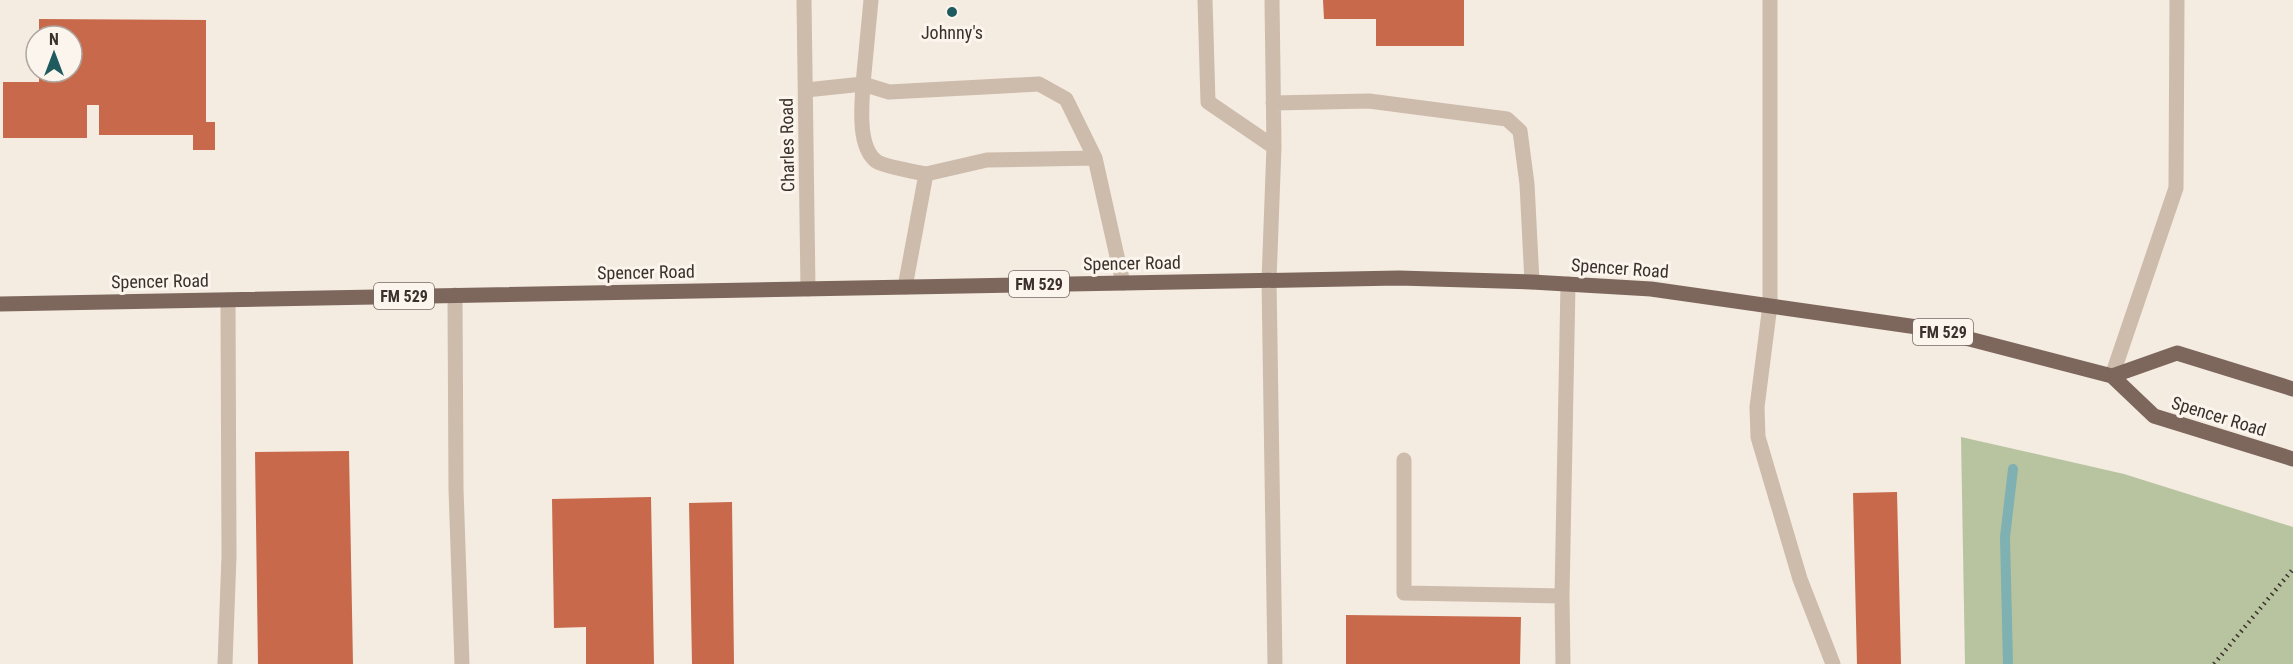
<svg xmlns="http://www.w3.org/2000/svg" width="2293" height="664" font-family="'Roboto Condensed',sans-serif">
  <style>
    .green { fill: #b8c4a0 }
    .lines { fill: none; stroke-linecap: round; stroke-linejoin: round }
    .stream { stroke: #7fb0b2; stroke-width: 10 }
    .building { fill: #c8694b }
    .service { stroke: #cdbbac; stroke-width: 15 }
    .minor { stroke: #cdbbac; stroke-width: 15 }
    .primary { stroke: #7d675c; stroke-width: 15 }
    .rail { stroke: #3b302b; stroke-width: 4.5; stroke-dasharray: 1.5 4.5; stroke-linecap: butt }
    .poi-dot { fill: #1f5a5e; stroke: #fbf5ee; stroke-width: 2 }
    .labels { text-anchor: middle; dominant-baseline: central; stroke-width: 6; stroke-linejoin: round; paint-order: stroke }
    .shield { fill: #fbf5ee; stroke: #756b66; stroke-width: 1.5 }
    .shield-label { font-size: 16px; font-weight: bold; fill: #3b302b }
    .poi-label { font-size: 18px; fill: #3b302b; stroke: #fbf5ee }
    .street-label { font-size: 18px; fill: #3b302b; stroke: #fbf5ee }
  </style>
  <rect width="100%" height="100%" fill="#f4ebe1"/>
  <path class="green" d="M 1961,437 L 2124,474 L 2293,527 L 2293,664 L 1965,664 Z"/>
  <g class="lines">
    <path class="stream" d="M 2008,664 L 2005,537 L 2013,469"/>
  </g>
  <path class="building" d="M 1323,0 L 1464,0 L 1464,46 L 1376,46 L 1376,19 L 1324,19 Z
    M 39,19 L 206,20 L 206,122 L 215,122 L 215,150 L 193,150 L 193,135 L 99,135 L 99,105 L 87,105 L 87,138 L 3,138 L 3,82 L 39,82 L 39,72 L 72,72 L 72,36 L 39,36 Z
    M 349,451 L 353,664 L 258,664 L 255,452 Z
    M 1897,492 L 1901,664 L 1857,664 L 1853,493 Z
    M 651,497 L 654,664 L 586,664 L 586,627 L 554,628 L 552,499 Z
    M 732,502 L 734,664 L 692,664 L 689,503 Z
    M 1346,615 L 1521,617 L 1520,664 L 1346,664 Z"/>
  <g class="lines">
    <path class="service" d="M 1205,0 L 1208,102 L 1274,147 L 1269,280
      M 1272,0 L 1274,147
      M 1770,0 L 1770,305 L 1757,407 L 1758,437 L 1800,579 L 1833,664
      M 806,90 L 863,84 L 871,0
      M 1273,103 L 1369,101 L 1507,119 L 1520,131 L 1527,184 L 1532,282
      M 926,174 C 916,172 882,166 876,161 C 857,146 862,104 863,84 L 889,92 L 1039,84 L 1066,99 L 1095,158
      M 905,287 L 926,174 L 987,160 L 1095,158 L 1123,283
      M 455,295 L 456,489 L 462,664
      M 2112,376 L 2176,188 L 2177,0
      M 1404,460 L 1404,593 L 1562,596
      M 225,664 L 229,556 L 228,300
      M 1563,664 L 1562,596 L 1568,284"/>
    <path class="minor" d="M 804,0 L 808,289
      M 1269,280 L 1275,664"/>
    <path class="primary" d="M 0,304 L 1399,278 L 1532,282 L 1651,289 L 1931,329 L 2112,376 L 2154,416 L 2293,459
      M 2112,376 L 2177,353 L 2293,389"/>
    <path class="rail" d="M 2214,664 L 2293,569"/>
  </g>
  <circle class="poi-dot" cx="952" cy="12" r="6"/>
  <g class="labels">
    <g class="shield">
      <rect x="1009" y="271" width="60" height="26" rx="4.5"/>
      <rect x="374" y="283" width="60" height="26" rx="4.5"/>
      <rect x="1913" y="319" width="60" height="26" rx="4.5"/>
    </g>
    <g class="shield-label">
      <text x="1039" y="284">FM 529</text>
      <text x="404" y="296">FM 529</text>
      <text x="1943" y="332">FM 529</text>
    </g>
    <g class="poi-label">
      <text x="952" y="32">Johnny's</text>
    </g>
    <g class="street-label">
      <text transform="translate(787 145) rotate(-91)">Charles Road</text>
      <text transform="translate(1132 263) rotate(-1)">Spencer Road</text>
      <text transform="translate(1620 268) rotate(4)">Spencer Road</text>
      <text transform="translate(646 272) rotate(-1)">Spencer Road</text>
      <text transform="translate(160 281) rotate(-1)">Spencer Road</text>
      <text transform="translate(2219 416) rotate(17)">Spencer Road</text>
    </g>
  </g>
  <g transform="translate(54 54)"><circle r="28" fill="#fbf5ee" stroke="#aea6a0" stroke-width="1.5"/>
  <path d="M0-4.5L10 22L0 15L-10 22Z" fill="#1f5a5e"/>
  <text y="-9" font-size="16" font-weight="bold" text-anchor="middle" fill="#3b302b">N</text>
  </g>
</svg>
